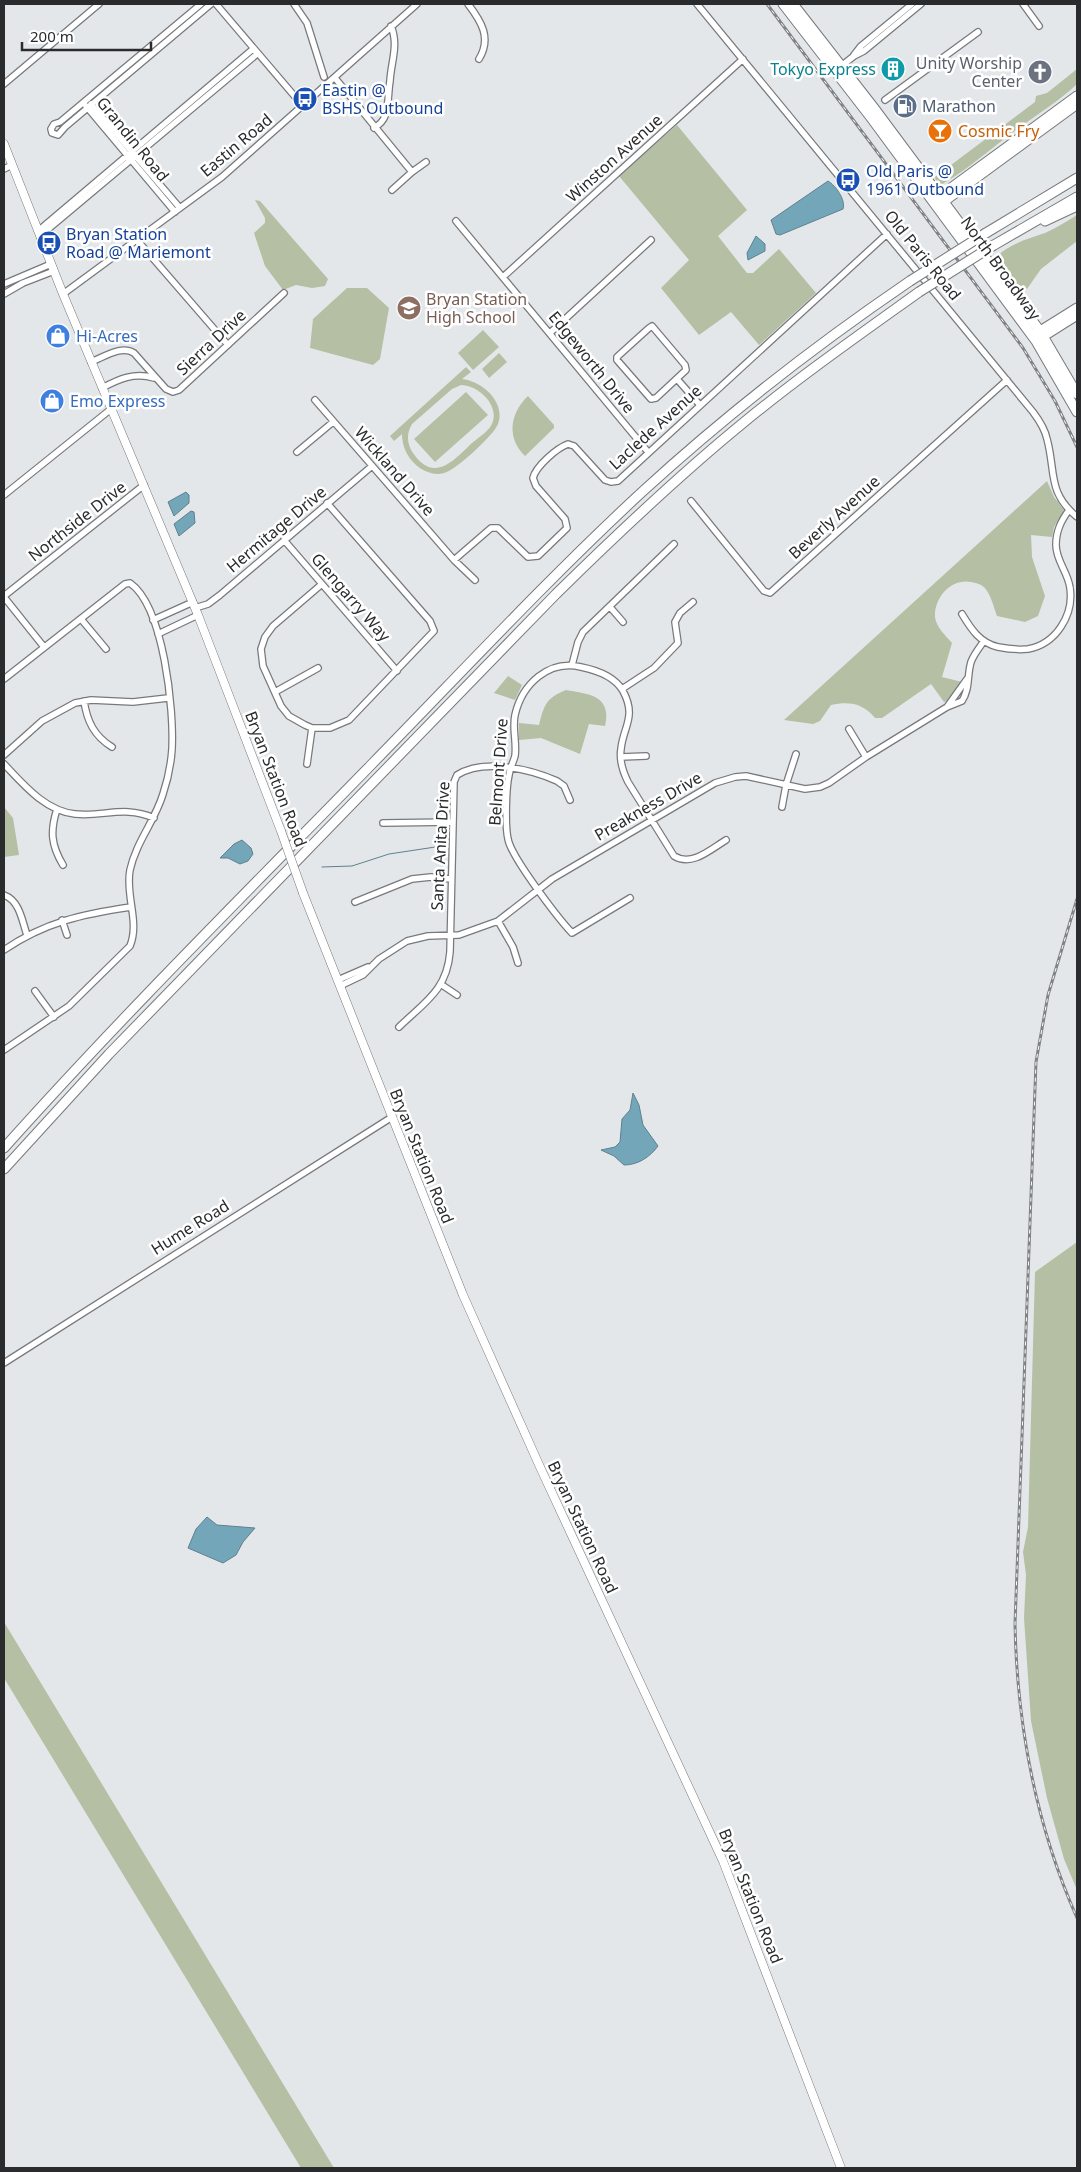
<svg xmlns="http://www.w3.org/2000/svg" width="1081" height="2172" font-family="'Noto Sans',sans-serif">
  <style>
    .green { fill: #b5bfa4; fill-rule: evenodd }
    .water { fill: #74a6ba; stroke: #5e818f }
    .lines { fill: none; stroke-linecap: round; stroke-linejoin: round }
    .stream { stroke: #5e818f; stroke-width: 1 }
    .minor-casing { stroke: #77797c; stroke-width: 8 }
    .major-casing { stroke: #77797c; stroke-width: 9 }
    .highway-casing { stroke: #77797c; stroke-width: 11 }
    .minor { stroke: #fff; stroke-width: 5.5 }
    .major { stroke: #fff; stroke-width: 8 }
    .highway { stroke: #fff; stroke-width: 9 }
    .rail-casing { stroke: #808284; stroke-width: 3 }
    .rail { stroke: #fff; stroke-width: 1; stroke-dasharray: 4; stroke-linecap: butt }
    .major-bridge-casing { stroke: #77797c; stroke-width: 9; stroke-linecap: butt }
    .highway-bridge-casing { stroke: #77797c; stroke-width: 11; stroke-linecap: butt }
    .major-bridge { stroke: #fff; stroke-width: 8 }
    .highway-bridge { stroke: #fff; stroke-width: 9 }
    .labels { text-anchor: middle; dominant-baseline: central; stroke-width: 5; stroke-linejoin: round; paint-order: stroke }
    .worship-label { font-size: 16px; fill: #5b616d; stroke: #fff; text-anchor: end }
    .culture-label { font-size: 16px; fill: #0d838f; stroke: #fff; text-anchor: end }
    .transit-label { font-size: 16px; fill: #164399; stroke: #fff; text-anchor: start }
    .service-label { font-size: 16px; fill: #4e5e75; stroke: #fff; text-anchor: start }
    .food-label { font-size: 16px; fill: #c56008; stroke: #fff; text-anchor: start }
    .street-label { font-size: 16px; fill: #2a2b2c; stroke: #fff }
    .education-label { font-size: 16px; fill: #785e54; stroke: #fff; text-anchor: start }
    .shop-label { font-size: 16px; fill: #366cbe; stroke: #fff; text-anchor: start }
  </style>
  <rect width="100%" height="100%" fill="#e4e7ea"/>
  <path class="green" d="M 1077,69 L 1077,84 C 1059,101 1039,113 1019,128 C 992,147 969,169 941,185 L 937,185 L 935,177 L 1035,102 L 1036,96 L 1047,93 Z
    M 677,125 L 747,210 L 718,236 L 747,273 L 753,273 L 779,249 L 816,293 L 759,345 L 731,312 L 699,335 L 661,288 L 689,260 L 619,176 Z
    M 255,200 L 260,201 L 328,279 L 325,286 L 312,288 L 296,285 L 283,290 L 265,266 L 254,233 L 265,223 L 265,218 Z
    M 1077,215 L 1077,241 L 1041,269 L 1022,296 L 998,267 L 995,258 C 1009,244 1027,239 1045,233 C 1056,228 1067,221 1077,215 Z
    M 347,288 L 367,288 L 389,308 L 380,359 L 373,365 L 310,348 L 313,319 Z
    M 483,330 L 499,347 L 473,370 L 458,353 Z
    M 499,353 L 507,362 L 489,378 L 482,369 Z
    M 466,367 L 471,372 L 462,379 C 482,381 506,402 498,424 C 494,435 455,471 444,473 C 434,476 423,471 416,465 C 407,457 402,446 402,434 L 394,441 L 390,436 ZM 461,385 C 477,385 498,403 493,421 C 491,430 479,437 472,443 C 454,460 434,484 413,453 C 407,444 406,434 412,424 L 452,389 Z
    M 466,392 L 488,415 L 435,462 L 414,439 Z
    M 528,396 L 554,425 L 554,428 L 525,456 C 506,438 510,413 528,396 Z
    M 1047,481 L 1054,497 L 1064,510 L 1054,527 L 1052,537 L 1031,535 L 1032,557 L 1045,596 L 1038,616 L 1025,622 L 997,616 C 994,608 991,595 985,588 C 981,584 976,583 971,582 C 952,578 934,597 935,617 C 936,627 946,636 952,643 L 942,677 L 962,682 L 947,701 L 944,702 L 931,684 L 882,718 L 875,718 C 863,703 849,701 831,705 L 820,721 L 813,724 L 784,720 Z
    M 508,676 L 522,685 L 515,700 L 494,693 Z
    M 566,690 C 590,694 612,696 605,726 L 589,724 L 580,754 L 541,738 L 519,740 L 519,723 L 539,725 C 544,705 546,698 566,690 Z
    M 4,807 L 13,818 L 19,855 L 4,857 Z
    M 1077,1242 L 1077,1890 L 1064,1859 L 1047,1798 L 1031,1721 L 1024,1618 L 1026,1575 L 1023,1552 L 1028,1527 L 1035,1272 Z
    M 4,1622 L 334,2168 L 301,2168 L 4,1678 Z"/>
  <path class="water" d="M 828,181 C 836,186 846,200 843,209 L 780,235 L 776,234 L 771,220 Z
    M 756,236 L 765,244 L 765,251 L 748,260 L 747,253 Z
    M 186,492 L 189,495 L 189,503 L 174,516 L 168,502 Z
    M 191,511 L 194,512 L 195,523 L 179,536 L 174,524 Z
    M 242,840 L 251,848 L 253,854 L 248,861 L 240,864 L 228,858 L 220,858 L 234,844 Z
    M 633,1093 L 639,1105 L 643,1125 L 658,1146 C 650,1157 638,1165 624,1165 L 614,1156 L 601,1150 L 615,1147 L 620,1142 L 622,1119 L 630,1110 Z
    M 207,1517 L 217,1525 L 255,1528 L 243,1542 L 236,1555 L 223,1563 L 188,1548 L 196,1529 Z"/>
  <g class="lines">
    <path class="stream" d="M 322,867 L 352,866 L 389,854 L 442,846"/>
    <defs>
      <path id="minor" d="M 201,4 L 60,122 L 54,124 L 51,129 L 52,133 L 58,135 L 65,127 L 211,4
        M 216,4 L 303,106
        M 294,4 L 307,23 L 324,77
        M 468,4 C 481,21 492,38 479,59
        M 697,4 L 1033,412 C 1039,420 1045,429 1047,439 C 1056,472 1047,492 1077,517
        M 1023,4 L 1039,26
        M 854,55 L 861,46 L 912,4
        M 840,67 L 854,56 L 864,51 L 921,4
        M 335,78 L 412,172
        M 4,84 L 99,4
        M 885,100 L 978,32
        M 91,104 L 180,208
        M 86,106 L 175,212
        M 374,128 C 379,125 383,122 385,116 C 389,105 388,93 390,81 C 391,62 399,45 391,26
        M 4,169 L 12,165
        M 392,190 L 412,172 L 426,162
        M 456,221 L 648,452
        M 38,231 L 253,49
        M 40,236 L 257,54
        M 137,240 L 228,345
        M 503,277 L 743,59
        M 4,284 L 51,264
        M 4,294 L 23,283 L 54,271
        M 63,294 L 222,177 L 417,4
        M 652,326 L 685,365 L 686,370 L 656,398 L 651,399 L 617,360 L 617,357 L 649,328 Z
        M 551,332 L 651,240
        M 91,362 C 104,357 121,345 134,353 L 166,389 L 173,392 L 179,390 L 284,293
        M 677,379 L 699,404
        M 102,388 C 119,379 134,372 154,378
        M 315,400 L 454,560 L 475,580
        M 297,452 L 333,422
        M 4,495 L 111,409
        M 691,501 L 764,591 L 770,593 L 1007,380
        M 284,540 L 397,671
        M 454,560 L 491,528 L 498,528 L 528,557 L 538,556 L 567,528 L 565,519 L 536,486 L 533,478 C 536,466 557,448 568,444 L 574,446 L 605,480 L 611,482 L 618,481 L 887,234
        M 322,584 L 273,626 L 265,637 L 261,649 L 263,666 L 281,706 L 289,716 L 305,725 L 312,728 L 330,728 L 349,720 L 434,631 L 430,621 L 327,503
        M 4,596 L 144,485
        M 4,597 L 44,647
        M 610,607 L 623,622
        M 195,608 L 208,604 L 220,595 L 372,466
        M 962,614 C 971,629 980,643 998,647 C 1008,649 1018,650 1028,649 C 1056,644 1074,615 1070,588 C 1068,572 1056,561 1056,545 C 1056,531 1061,521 1069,510
        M 81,619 L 106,649
        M 153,620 L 193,602
        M 158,634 L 198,615
        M 572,665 L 578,642 L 583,632 L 674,544
        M 4,679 L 125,584 L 130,583 C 164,607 174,710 172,749 C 171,764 168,779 163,794 C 155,821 136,842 130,870 C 125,895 140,922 130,946 L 69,1006 L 4,1050
        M 622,689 L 654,668 L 678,643 L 675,622 L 680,613 L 693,602
        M 275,692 L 318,668
        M 84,701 C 87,721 94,736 112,747
        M 947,707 L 967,679
        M 849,729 L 866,757
        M 4,755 L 42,721 L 75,703 L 91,700 L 133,702 L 168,698
        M 621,757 L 646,756
        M 4,764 C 23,784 45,811 75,814 C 104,817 124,805 154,818
        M 307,764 L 312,728
        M 782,807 L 786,785 L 796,754
        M 57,809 C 50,831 51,845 63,865
        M 383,823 L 453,822
        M 4,895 C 20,901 22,921 27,935
        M 630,898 L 572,933 C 558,918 511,857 508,839 C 505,826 506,788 509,775 C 510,768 513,763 515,756 C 517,742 512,729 515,715 C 522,684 549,659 581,667 C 596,670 615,677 623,691 C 637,717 623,727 621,749 C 619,761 623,772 628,782 L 674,856 C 692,867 711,849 726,840
        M 355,902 L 412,879 L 431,877 L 451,879
        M 62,920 L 67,935
        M 498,921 L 513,947 L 518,963
        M 4,950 C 45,922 83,914 131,907
        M 338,980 L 368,967
        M 442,985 L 457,995
        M 340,986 L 363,975 L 379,959 L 407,941 L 428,936 L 459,935 L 498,921 L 552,879 L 715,783 L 735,777 L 746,776 L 805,789 L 820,787 L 829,783 L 866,757 L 947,707 L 962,701 C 970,689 967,675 971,662 C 974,654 979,648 984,641
        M 35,991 L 54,1017
        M 399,1027 C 425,1002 447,990 450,952 L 454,782 L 457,775 C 484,758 530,769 557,781 L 564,786 L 570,800
        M 4,1363 L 392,1117"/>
      <path id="major" d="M 4,144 L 63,294 L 198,615 L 281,831
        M 303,893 L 463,1295 L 540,1467 L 723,1861 L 841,2168"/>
      <path id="highway" d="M 783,4 L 872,119 L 1036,341 L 1077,412
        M 793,4 L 874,108 L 1040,331 L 1077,394
        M 936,199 L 1077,96
        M 939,205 L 1077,104
        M 1045,221 L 1077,206
        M 986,233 L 1077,178
        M 994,245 L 1077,197
        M 1037,333 L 1077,308
        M 1039,339 L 1077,315
        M 4,1148 C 122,1016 247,892 371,765 C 461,673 548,579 642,492 C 726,415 816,345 910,281
        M 4,1169 L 109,1054 L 556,594 C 616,535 677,477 743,423 C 799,377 859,335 919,292"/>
    </defs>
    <use href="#minor" class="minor-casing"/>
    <use href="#major" class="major-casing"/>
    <use href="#highway" class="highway-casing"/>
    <use href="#minor" class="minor"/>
    <use href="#major" class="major"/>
    <use href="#highway" class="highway"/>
    <defs>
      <path id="rail" d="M 767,4 L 1023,348 L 1055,401 L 1077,447
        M 1077,899 L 1048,995 L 1036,1062 L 1015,1624 C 1017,1725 1036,1825 1077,1918"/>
    </defs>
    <use href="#rail" class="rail-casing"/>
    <use href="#rail" class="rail"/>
    <defs>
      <path id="major-bridge" d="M 281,831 L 303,893"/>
      <path id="highway-bridge" d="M 910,281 L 986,233
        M 919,292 L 994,245"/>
    </defs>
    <use href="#major-bridge" class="major-bridge-casing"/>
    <use href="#highway-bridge" class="highway-bridge-casing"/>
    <use href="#major-bridge" class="major-bridge"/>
    <use href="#highway-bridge" class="highway-bridge"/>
  </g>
  <defs>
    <symbol id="building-disc" viewBox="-11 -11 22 22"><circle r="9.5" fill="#0f9aa8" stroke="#fff"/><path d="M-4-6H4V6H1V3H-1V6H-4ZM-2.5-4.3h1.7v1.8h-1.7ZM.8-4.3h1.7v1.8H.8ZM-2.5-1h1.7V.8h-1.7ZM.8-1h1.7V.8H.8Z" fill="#fff"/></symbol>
    <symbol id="church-disc" viewBox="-11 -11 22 22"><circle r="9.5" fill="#6b7280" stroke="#fff"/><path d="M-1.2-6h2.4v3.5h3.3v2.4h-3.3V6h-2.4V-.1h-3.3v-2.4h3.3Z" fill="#fff"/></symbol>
    <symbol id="bus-disc" viewBox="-11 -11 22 22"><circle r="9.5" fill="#1a4fb4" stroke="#fff"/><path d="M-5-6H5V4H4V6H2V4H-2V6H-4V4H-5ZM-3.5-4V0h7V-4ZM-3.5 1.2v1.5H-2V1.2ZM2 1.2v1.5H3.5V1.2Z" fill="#fff"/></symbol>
    <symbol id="fuel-disc" viewBox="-11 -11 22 22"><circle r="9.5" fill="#5c6f8a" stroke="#fff"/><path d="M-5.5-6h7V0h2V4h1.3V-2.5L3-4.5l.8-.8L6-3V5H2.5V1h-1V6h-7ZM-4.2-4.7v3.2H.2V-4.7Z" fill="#fff"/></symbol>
    <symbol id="bar-disc" viewBox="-11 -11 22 22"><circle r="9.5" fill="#e8710a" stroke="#fff"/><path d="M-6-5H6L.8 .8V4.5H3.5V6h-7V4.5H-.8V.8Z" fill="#fff"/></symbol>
    <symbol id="school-disc" viewBox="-11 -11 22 22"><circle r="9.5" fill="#8d6e63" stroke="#fff"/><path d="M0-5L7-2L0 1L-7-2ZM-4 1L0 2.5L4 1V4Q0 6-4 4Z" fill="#fff"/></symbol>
    <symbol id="shop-disc" viewBox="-11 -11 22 22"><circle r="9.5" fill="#3f7fe0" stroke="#fff"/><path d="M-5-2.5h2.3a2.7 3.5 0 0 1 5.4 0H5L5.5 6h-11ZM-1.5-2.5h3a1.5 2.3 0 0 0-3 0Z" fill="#fff"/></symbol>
  </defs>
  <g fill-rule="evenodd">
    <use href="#building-disc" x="879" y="55" width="28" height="28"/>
    <use href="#church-disc" x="1026" y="58" width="28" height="28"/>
    <use href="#bus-disc" x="291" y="85" width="28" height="28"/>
    <use href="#fuel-disc" x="891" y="92" width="28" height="28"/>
    <use href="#bar-disc" x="926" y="117" width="28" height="28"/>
    <use href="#bus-disc" x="834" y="166" width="28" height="28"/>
    <use href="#bus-disc" x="35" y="229" width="28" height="28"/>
    <use href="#school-disc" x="395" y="294" width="28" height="28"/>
    <use href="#shop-disc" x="44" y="322" width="28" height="28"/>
    <use href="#shop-disc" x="38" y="387" width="28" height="28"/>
  </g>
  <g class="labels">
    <g class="worship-label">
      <text x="1022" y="63">Unity Worship<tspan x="1022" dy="18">Center</tspan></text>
    </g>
    <g class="culture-label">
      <text x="876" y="69">Tokyo Express</text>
    </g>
    <g class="transit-label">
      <text x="322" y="90">Eastin @<tspan x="322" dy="18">BSHS Outbound</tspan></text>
      <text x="866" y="171">Old Paris @<tspan x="866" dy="18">1961 Outbound</tspan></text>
      <text x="66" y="234">Bryan Station<tspan x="66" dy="18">Road @ Mariemont</tspan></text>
    </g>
    <g class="service-label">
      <text x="922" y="106">Marathon</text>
    </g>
    <g class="food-label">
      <text x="958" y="131">Cosmic Fry</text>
    </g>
    <g class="street-label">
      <text transform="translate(133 139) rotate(51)">Grandin Road</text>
      <text transform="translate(236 145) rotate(-40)">Eastin Road</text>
      <text transform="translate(614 158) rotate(-42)">Winston Avenue</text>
      <text transform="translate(923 255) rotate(51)">Old Paris Road</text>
      <text transform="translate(1001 268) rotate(54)">North Broadway</text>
      <text transform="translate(211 342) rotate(-43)">Sierra Drive</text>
      <text transform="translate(592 362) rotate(51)">Edgeworth Drive</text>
      <text transform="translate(655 427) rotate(-42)">Laclede Avenue</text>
      <text transform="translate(395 471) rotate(49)">Wickland Drive</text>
      <text transform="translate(834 517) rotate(-42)">Beverly Avenue</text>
      <text transform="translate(77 521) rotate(-38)">Northside Drive</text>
      <text transform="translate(276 529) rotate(-40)">Hermitage Drive</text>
      <text transform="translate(351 597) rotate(49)">Glengarry Way</text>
      <text transform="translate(498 772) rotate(-86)">Belmont Drive</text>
      <text transform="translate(276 779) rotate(69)">Bryan Station Road</text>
      <text transform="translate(648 806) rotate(-30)">Preakness Drive</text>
      <text transform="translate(440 846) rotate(-87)">Santa Anita Drive</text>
      <text transform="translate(422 1156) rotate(68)">Bryan Station Road</text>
      <text transform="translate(190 1227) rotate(-32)">Hume Road</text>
      <text transform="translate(583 1527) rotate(65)">Bryan Station Road</text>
      <text transform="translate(751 1896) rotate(68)">Bryan Station Road</text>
    </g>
    <g class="education-label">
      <text x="426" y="299">Bryan Station<tspan x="426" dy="18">High School</tspan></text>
    </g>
    <g class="shop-label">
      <text x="76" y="336">Hi-Acres</text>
      <text x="70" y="401">Emo Express</text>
    </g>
  </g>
  <rect width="1081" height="2172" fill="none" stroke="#2a2b2c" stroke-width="10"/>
  <path d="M22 42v8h129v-8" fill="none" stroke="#2a2b2c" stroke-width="2.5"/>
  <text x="30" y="42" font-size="15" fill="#2a2b2c" stroke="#ffffff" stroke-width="4" paint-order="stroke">200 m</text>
</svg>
